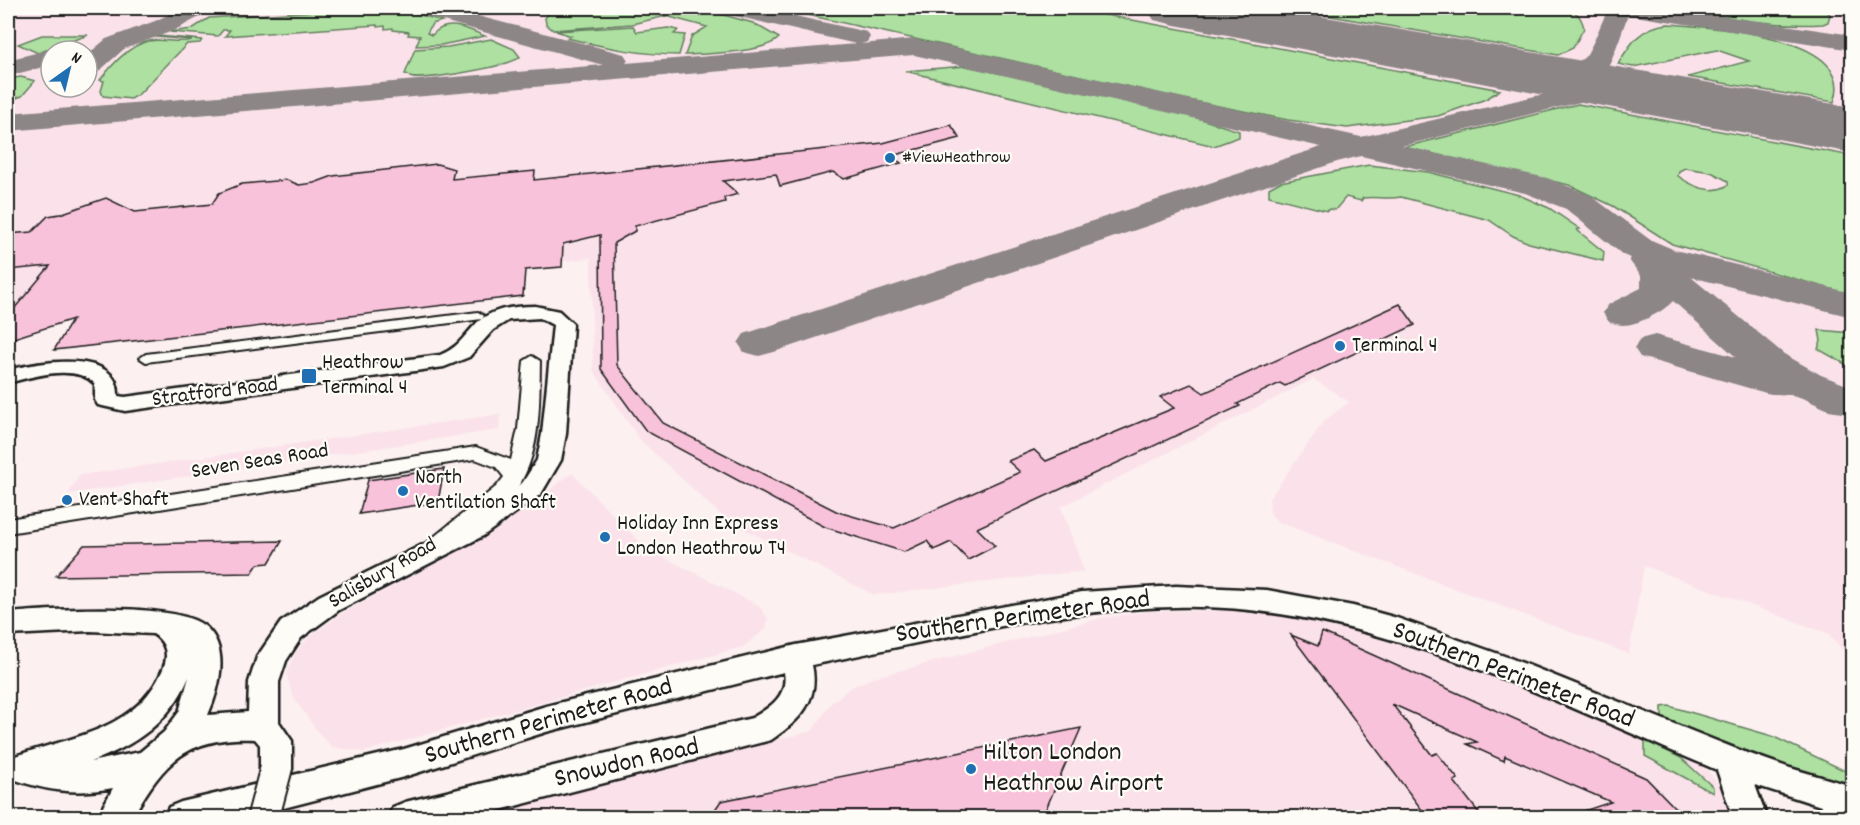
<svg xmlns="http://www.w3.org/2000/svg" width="1860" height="825" font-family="Dekko,sans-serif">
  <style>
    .built { fill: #fbe2ea; fill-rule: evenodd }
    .green { fill: #ade0a1; stroke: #647e5e; stroke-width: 1.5; fill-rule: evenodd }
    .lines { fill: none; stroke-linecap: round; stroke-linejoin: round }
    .taxiway { fill: #8c8686; fill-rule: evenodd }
    .runway { fill: #8c8686; fill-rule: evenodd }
    .building { fill: #f9c2db; stroke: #1c1c1c; stroke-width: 1.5 }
    .pedestrian-casing { stroke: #1c1c1c; stroke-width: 4 }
    .minor-casing { stroke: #1c1c1c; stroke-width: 4 }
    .tertiary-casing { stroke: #1c1c1c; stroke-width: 5 }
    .pedestrian { fill: #fdfcf7; fill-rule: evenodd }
    .minor { fill: #fdfcf7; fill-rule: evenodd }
    .tertiary { fill: #fdfcf7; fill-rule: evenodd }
    .tertiary-bridge-casing { stroke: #1c1c1c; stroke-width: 35; stroke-linecap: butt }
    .tertiary-bridge { stroke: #fdfcf7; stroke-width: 31 }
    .poi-dot { fill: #1f6fb2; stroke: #fdfcf7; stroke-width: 2 }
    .labels { text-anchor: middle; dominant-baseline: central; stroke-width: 4.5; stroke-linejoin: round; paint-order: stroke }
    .far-poi-label { font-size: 18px; fill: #1c1c1c; stroke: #fdfcf7; text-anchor: start }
    .poi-label { font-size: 22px; fill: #1c1c1c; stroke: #fdfcf7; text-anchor: start }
    .street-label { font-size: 22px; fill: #1c1c1c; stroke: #fdfcf7 }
    .near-street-label { font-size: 27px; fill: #1c1c1c; stroke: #fdfcf7 }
    .near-poi-label { font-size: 27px; fill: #1c1c1c; stroke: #fdfcf7; text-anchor: start }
  </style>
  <rect width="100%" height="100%" fill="#fcf0f1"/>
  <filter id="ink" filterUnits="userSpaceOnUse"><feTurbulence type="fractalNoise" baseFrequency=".0167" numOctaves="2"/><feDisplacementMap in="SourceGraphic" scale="12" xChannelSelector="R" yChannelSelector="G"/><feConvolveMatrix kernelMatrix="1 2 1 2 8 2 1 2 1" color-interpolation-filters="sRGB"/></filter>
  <g filter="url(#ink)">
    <path class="built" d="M 8,8 L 1852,8 L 1852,661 L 1829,634 L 1644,566 L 1629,654 L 1278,522 L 1270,513 L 1269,499 L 1324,421 L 1349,402 L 1313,379 L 1061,507 L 1084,571 L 874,595 L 725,519 L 639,439 L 593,370 L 591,258 L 74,320 L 29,331 L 8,342 ZM 51,51 L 87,51 L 87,87 L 51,87 Z
      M 501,414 L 499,430 L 68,494 L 80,475 Z
      M 572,473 L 646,548 L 758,605 L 768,618 L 766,629 L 743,647 L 364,752 L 332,747 L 321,736 L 294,699 L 286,674 L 295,653 L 309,637 L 342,613 L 488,536 Z
      M 1150,611 L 1252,611 L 1299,616 L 1367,629 L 1441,653 L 1678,751 L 1707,770 L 1730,798 L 1734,818 L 460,818 L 812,731 L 831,703 L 851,687 L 875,677 L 1101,618 Z"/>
    <path class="green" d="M 362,8 L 396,8 L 442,21 L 432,24 L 427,33 L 432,35 C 447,18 467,29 485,36 L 441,45 L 416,46 L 420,36 L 408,35 L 409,32 L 393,30 L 393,28 L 385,29 L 385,26 L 377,27 L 377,25 L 225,36 L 230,30 L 223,30 L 218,36 L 170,32 L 192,29 L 209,18 Z
      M 553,8 L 698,8 L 753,23 L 779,38 C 765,53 706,54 685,55 L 692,36 L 707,27 L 666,16 L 632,24 L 553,30 L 546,24 L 545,18 Z
      M 789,8 L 1069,8 L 1500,90 L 1486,99 L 1438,116 L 1347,128 L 1288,120 L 1189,100 L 803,14 L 804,12 Z
      M 1284,8 L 1564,8 C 1576,11 1581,15 1584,28 L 1573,48 L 1558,55 Z
      M 1685,8 L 1818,8 L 1828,12 L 1830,15 L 1828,22 L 1823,24 C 1777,27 1729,19 1685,8 Z
      M 1668,24 C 1704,27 1860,34 1834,102 L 1688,77 L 1749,61 L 1717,50 L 1633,67 L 1618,64 C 1631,42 1641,27 1668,24 Z
      M 633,26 L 637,32 L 668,28 L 678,30 L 674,34 L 685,35 L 679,55 C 640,55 604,47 567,38 L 571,36 L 556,31 Z
      M 42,35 L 88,35 L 38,53 L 18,44 Z
      M 158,36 L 202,40 L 200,43 L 187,44 L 138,95 L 131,99 L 103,96 L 101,91 L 104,81 L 100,80 C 112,65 129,45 149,41 C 163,38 178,44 192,40 L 156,37 Z
      M 491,39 L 514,49 L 520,57 C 511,66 420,82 410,77 C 408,75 408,74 405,74 L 415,49 L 448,47 Z
      M 966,66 L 1188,115 L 1239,131 L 1239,137 L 1214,146 L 905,71 Z
      M 21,77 L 35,81 L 22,96 L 8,101 L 8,79 Z
      M 1578,104 L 1852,156 L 1852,295 L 1672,244 L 1613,206 L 1569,185 L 1404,147 ZM 1685,168 L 1711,172 L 1728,181 L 1728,185 C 1711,196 1692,186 1678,176 L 1679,171 Z
      M 1369,165 L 1428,172 L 1519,195 L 1549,208 L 1580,229 L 1577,230 L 1604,252 L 1603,261 L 1529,243 L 1513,236 L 1489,220 L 1401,197 C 1387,200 1376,196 1363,198 L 1361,201 L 1346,197 L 1335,210 L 1329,209 L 1327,211 L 1269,196 L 1269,188 L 1280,182 Z
      M 1819,330 L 1852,333 L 1852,368 L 1818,349 L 1821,341 Z
      M 1669,706 L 1772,736 L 1852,774 L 1852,785 L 1799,770 L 1662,719 L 1662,707 Z
      M 1645,740 L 1681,758 L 1713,787 L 1713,793 L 1645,756 Z"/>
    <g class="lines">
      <path class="taxiway" d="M 182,8 L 211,8 L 207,13 L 173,31 L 124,49 L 96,74 L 87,76 L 87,55 L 106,39 L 155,21 Z
        M 411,8 L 447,8 L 624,54 L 628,60 L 626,63 L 856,44 L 722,13 L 718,8 L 759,8 L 867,32 L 870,37 L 867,42 L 861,44 L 914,39 L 1361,137 L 1561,90 L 1571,85 L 1575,78 C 1550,82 1522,80 1498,74 L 1494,68 L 1498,62 C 1519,57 1573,76 1587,54 C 1596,39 1601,22 1609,8 L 1669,8 L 1852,35 L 1852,50 L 1628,15 C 1618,41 1605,90 1580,102 L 1402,146 L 1547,178 L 1590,195 L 1649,239 L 1675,250 L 1852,293 L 1852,317 L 1691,277 L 1784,354 L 1821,375 L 1852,387 L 1852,412 C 1830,418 1810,396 1789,395 C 1781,394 1775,395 1766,393 L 1640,357 L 1634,348 L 1640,339 L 1655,335 L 1736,357 L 1673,301 C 1663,312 1638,325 1623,325 C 1619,325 1613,323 1609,322 L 1603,313 L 1609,304 L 1641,288 L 1641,276 L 1629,260 L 1630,258 L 1623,255 L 1566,209 L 1525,193 L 1361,156 L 1337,162 L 774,352 L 759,356 L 744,352 L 738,343 L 744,334 L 1321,147 L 914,55 L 8,131 L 8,113 L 603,65 L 414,13 Z
        M 1839,8 L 1852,8 L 1852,15 L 1843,13 Z
        M 51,49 L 58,51 L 51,51 L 51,65 L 8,76 L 8,60 Z
        M 1791,110 L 1852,113 L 1852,131 L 1781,125 L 1776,119 L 1781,113 Z"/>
      <path class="runway" d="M 1146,8 L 1273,8 L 1852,107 L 1852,153 L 1175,25 L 1154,20 Z"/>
    </g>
    <path class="building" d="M 951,125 L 960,138 L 891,156 L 901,163 L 844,179 L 833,172 L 780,186 L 776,174 L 723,181 L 738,194 L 724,198 L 725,202 L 635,226 L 635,231 L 614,243 L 617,365 L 663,423 L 838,512 L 894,528 L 1020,472 L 1008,461 L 1034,450 L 1046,461 L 1174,408 L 1160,397 L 1191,384 L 1204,393 L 1400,304 L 1415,325 L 1285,386 L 1280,383 L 1237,404 L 1240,406 L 977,528 L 995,546 L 968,560 L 951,542 L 934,550 L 927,541 L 904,552 L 825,527 L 646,431 L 601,369 L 600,235 L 563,244 L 562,267 L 525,270 L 523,296 L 54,350 L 73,319 L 8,340 L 8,316 L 50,266 L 8,270 L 8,234 L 32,232 L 48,216 L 60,214 L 106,198 L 135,212 L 212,204 L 219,193 L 242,184 L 287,180 L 299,185 L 314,183 L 333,176 L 437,164 L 454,169 L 452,179 L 535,171 L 534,180 L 883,143 Z
      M 444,469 L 438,502 L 359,514 L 368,480 Z
      M 282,541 L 269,563 L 258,564 L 252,573 L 56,576 L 84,545 Z
      M 1322,632 L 1646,778 L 1685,818 L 1573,818 L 1572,815 L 1611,802 L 1505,756 L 1504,761 L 1467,744 L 1477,742 L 1392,704 L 1432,755 L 1437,753 L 1458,779 L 1454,781 L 1483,818 L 1428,818 L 1291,635 L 1318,646 Z
      M 1081,728 L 1042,818 L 709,818 L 721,801 Z"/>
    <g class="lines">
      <defs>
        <path id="pedestrian" d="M 478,312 L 484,316 L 482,319 L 146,362 L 140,358 L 146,354 Z"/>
        <path id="minor" d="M 532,356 L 540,361 C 539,405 542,460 511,496 C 494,515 470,530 449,546 L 442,548 L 435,546 L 432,541 L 435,536 L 497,486 L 504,477 L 496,467 L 475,459 L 8,533 L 8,519 L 476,447 L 511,460 L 518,429 L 524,361 Z"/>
        <path id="tertiary" d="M 535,306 L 559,311 L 573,324 L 566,434 L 561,460 L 541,494 L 483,536 L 339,610 L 301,638 L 286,661 L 279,682 L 279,722 L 292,741 L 292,769 L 289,776 L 404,749 L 546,706 L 796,645 L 1082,592 L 1176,586 L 1267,590 L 1353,606 L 1397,618 L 1510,658 L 1739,750 L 1790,768 L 1852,786 L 1852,816 L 1755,785 L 1767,818 L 1733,818 L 1717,770 C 1547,699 1364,602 1175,607 C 1053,609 931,641 812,665 C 820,701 799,721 771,740 L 469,818 L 388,818 L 393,807 L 405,802 L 752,718 C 771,707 788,696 784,672 L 546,732 L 404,777 L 245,818 L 164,818 L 169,807 L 181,802 L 270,781 L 265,779 L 260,769 L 260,745 L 255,739 C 189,736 163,761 132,818 L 97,818 L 113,788 C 76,795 45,791 10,778 L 8,762 L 10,758 C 66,737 136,733 163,669 C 169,655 166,642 153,634 L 90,631 L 8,635 L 8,613 C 48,610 178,600 207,628 C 230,650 219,690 208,715 L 248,712 L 249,682 L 257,657 L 281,622 L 319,596 L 465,524 L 523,482 L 537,460 L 542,434 L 553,325 L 540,318 L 509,320 L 493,330 L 469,357 L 444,367 L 125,411 L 98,405 L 95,400 L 95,384 C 75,363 32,377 8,383 L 8,370 C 35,363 120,347 118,396 L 125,397 L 440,355 C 456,349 462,339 473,327 C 488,309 513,306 535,306 ZM 189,677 L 179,712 L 164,732 L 140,752 L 90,762 C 135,746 170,722 189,677 Z"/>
      </defs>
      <use href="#pedestrian" class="pedestrian-casing"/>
      <use href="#minor" class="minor-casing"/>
      <use href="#tertiary" class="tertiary-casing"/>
      <use href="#pedestrian" class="pedestrian"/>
      <use href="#minor" class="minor"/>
      <use href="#tertiary" class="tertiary"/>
      <defs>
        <path id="tertiary-bridge" d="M 263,818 L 276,769"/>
      </defs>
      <use href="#tertiary-bridge" class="tertiary-bridge-casing"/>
      <use href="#tertiary-bridge" class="tertiary-bridge"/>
    </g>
  </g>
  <g class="poi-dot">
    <circle cx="890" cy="158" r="6"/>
    <circle cx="1340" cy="346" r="6"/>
    <rect x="301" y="368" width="16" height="16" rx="3"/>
    <circle cx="403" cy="491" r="6"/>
    <circle cx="67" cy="500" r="6"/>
    <circle cx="605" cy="537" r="6"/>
    <circle cx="971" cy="769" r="6"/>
  </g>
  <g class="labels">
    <g class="far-poi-label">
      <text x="902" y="158">#ViewHeathrow</text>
    </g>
    <g class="poi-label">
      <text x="1352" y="346">Terminal 4</text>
      <text x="322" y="363">Heathrow<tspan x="322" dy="25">Terminal 4</tspan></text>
      <text x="415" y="478">North<tspan x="415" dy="25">Ventilation Shaft</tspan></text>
      <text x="79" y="500">Vent Shaft</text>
      <text x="617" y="524">Holiday Inn Express<tspan x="617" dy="25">London Heathrow T4</tspan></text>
    </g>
    <g class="street-label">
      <text transform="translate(215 393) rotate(-7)">Stratford Road</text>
      <text transform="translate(260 462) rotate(-9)">Seven Seas Road</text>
      <text transform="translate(383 574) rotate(-30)">Salisbury Road</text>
    </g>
    <g class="near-street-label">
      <text transform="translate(1023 618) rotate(-8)">Southern Perimeter Road</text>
      <text transform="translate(1513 676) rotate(21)">Southern Perimeter Road</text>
      <text transform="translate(549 722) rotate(-16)">Southern Perimeter Road</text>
      <text transform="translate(627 764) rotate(-13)">Snowdon Road</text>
    </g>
    <g class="near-poi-label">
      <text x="983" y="753">Hilton London<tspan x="983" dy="31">Heathrow Airport</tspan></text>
    </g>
  </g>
  <rect width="1860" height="825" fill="none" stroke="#fdfcf7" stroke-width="30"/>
  <rect x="15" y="15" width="1830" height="795" fill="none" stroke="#1c1c1c" stroke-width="2" filter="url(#ink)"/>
  <g transform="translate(69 69) rotate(34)"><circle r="28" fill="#fdfcf7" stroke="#a3a29f" stroke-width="1.5"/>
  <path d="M0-4.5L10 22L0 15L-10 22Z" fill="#1f6fb2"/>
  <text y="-9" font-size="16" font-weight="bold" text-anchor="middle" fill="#1c1c1c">N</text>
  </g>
</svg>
